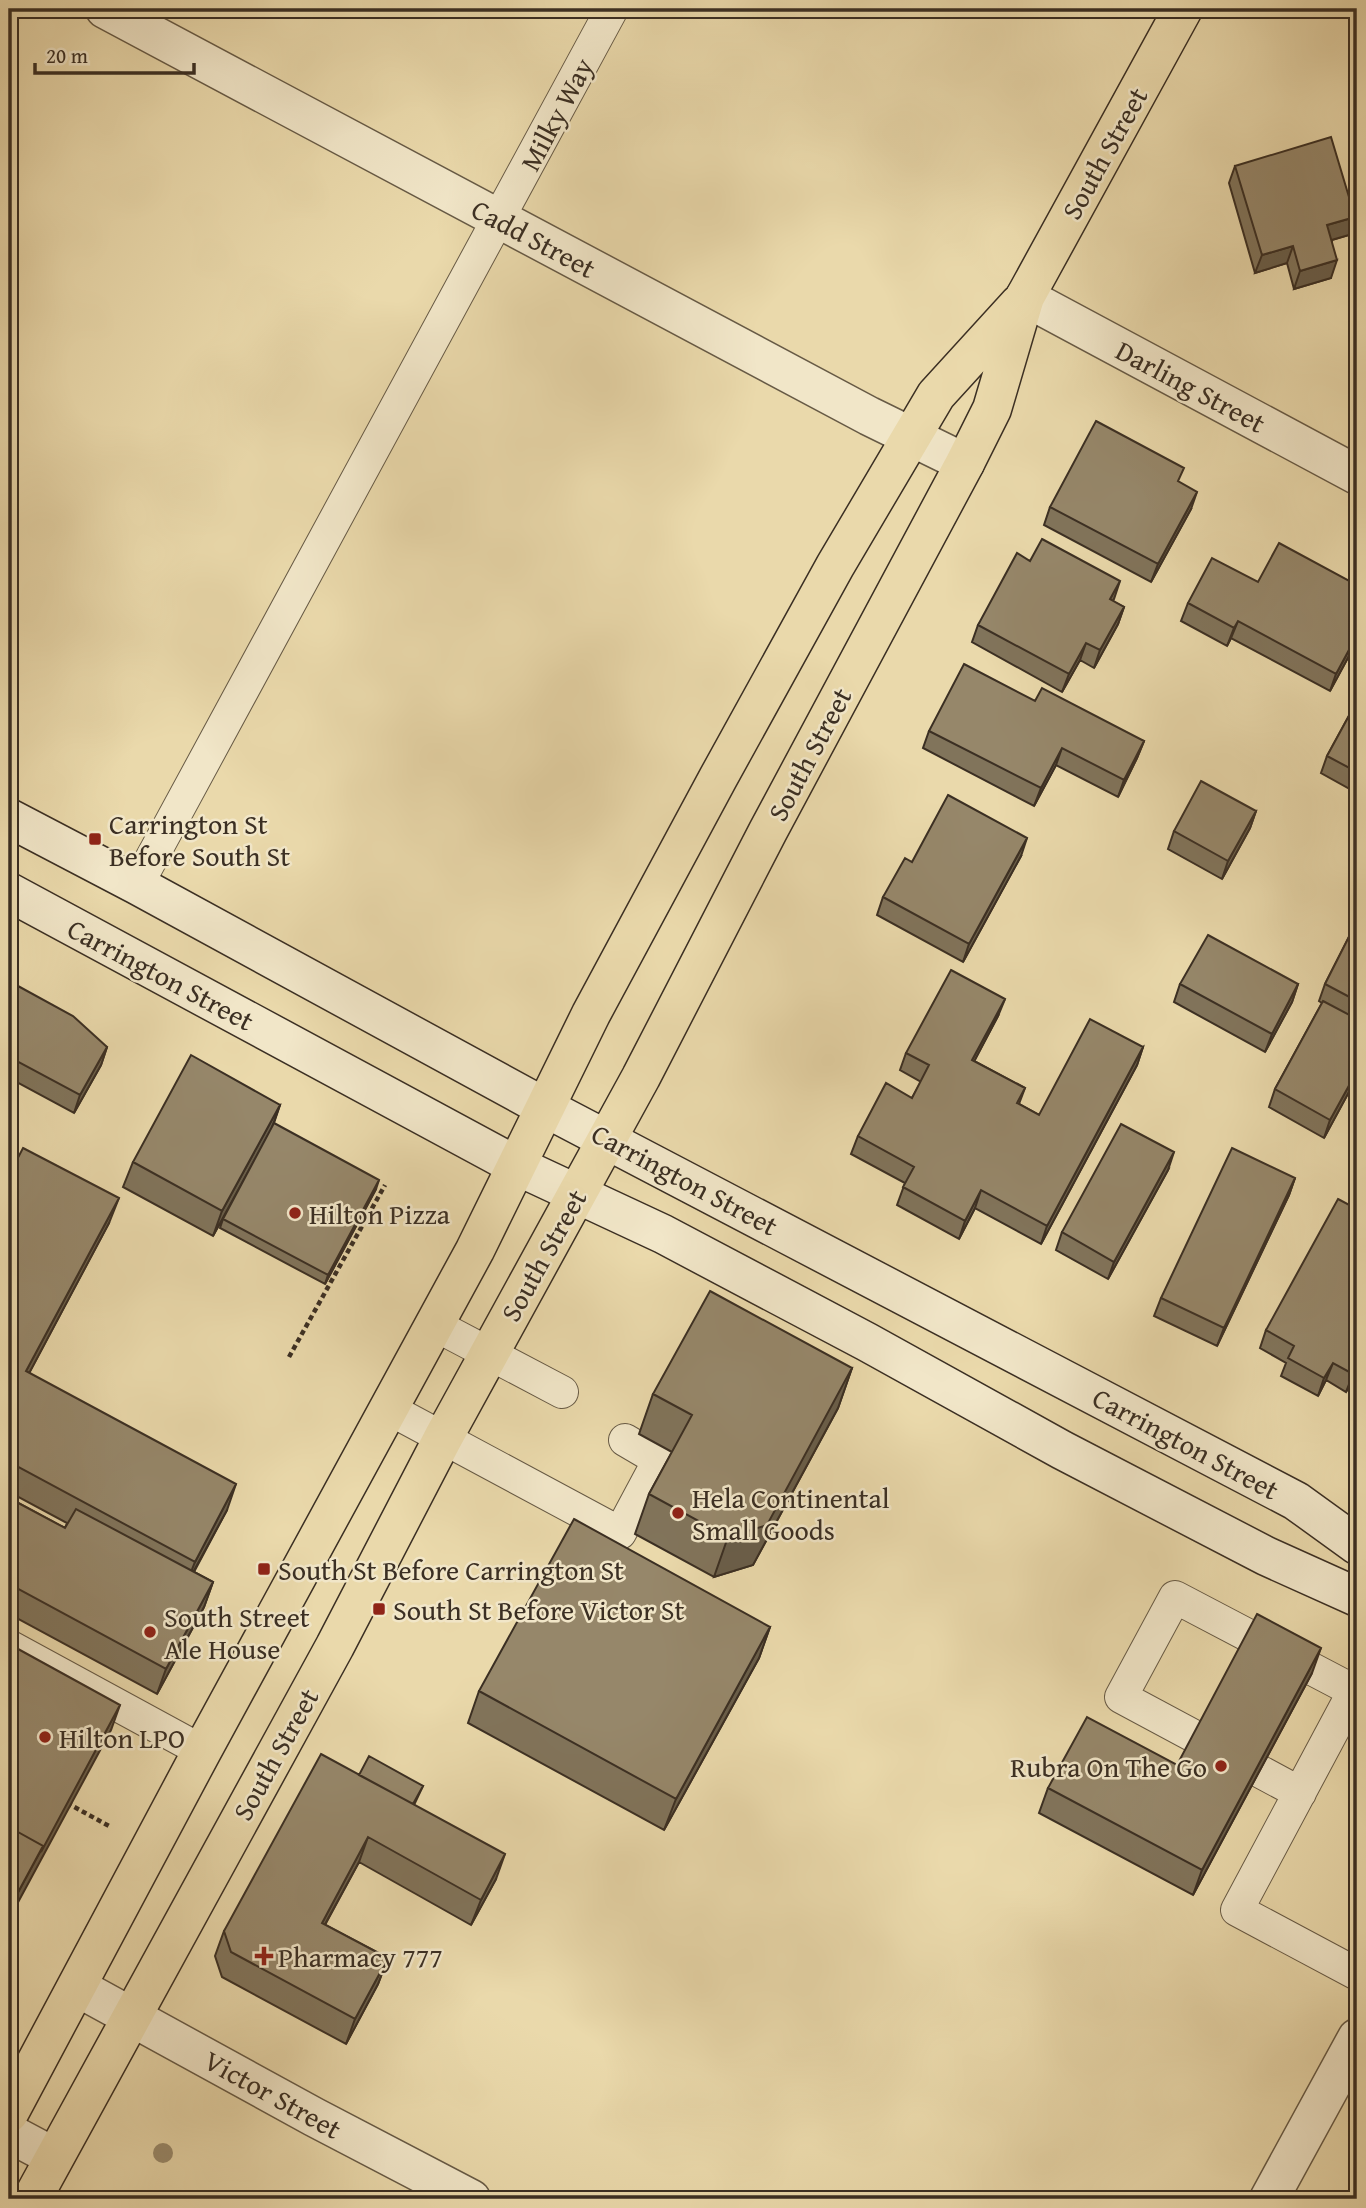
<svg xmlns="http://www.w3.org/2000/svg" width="1366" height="2208" font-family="'Gentium Book Plus',serif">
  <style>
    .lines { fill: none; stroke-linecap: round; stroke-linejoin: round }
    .lane-casing { stroke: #675a45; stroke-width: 34 }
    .street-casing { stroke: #675a45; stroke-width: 41 }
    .secondary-casing { stroke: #3b2f23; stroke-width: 41 }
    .primary-casing { stroke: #3b2f23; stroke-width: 41 }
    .path { stroke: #3b2f23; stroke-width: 4.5; stroke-dasharray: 5 3.5; stroke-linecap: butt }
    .lane { stroke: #f1e6c8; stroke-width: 32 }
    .street { stroke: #f1e6c8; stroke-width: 38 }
    .secondary { stroke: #f1e6c8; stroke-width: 38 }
    .primary { stroke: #ead9ab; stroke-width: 38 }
    .tree { fill: #9a8b6d }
    .wall { fill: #81745b; stroke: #3b2f23; stroke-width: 2 }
    .shaded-wall { fill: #695e4a; stroke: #3b2f23; stroke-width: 2 }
    .building { fill: #96876a; stroke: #3b2f23; stroke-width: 2 }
    .poi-dot { fill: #8f2418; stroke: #f1e6c8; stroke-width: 2.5 }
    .labels { text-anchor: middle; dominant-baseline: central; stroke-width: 5; stroke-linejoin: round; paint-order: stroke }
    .street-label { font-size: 28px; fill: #3b2f23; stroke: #f1e6c8 }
    .poi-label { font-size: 28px; fill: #3b2f23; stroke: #f1e6c8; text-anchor: start }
  </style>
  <rect width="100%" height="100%" fill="#ead9ab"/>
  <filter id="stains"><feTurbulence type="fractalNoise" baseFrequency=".00286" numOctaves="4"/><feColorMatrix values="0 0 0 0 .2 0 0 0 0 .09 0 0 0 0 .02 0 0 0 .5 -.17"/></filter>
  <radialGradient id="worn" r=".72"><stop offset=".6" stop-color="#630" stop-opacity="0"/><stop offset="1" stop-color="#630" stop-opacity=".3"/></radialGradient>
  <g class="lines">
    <defs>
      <path id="lane" d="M 137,885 L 612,9
        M 435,1325 L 562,1392
        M 389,1409 L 620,1533 L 659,1460 L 625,1440
        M 9,1646 L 202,1751
        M 1300,1793 L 1121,1697 L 1175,1597 L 1354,1691 L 1237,1910 L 1357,1974"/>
      <path id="street" d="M 105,9 L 869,416 L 965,463
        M 1025,297 L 1357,475
        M 77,1987 L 314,2117 L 471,2199
        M 9,2133 L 54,2157
        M 1269,2199 L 1357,2038"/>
      <path id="secondary" d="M 9,818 L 137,885 L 544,1107 L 1296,1501 L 1357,1545
        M 9,892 L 515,1165 L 663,1234 L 867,1342 L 1062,1450 L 1266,1556 L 1357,1597"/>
      <path id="primary" d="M 9,2113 L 202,1751 L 475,1250 L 591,1014 L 718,778 L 835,566 L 936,395 L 1019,304
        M 32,2199 L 335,1646 L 443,1438 L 641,1077 L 768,831 L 965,463 L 992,409 L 1025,297 L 1183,9"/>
    </defs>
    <use href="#lane" class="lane-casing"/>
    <use href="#street" class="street-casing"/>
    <use href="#secondary" class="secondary-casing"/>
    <use href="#primary" class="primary-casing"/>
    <path class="path" d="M 289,1357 L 385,1185
      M 67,1803 L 109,1826"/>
    <use href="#lane" class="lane"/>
    <use href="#street" class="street"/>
    <use href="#secondary" class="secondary"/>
    <use href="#primary" class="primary"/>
  </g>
  <circle class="tree" cx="163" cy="2153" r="10"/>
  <path class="wall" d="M 1357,43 L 1357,61 L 1352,58 Z
    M 1235,166 L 1355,217 L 1349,235 L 1332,240 L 1331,278 L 1294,289 L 1287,263 L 1255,273 L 1229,183 Z
    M 1357,270 L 1357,287 L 1353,283 Z
    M 1050,507 L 1191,509 L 1151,582 L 1044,525 Z
    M 1030,561 L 1124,607 L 1118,624 L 1094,668 L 1080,660 L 1062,692 L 972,642 L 978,625 Z
    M 1258,582 L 1357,641 L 1330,691 L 1231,638 L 1227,646 L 1181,621 L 1188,603 Z
    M 1035,701 L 1144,741 L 1137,758 L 1118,797 L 1056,765 L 1034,806 L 923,748 L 929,731 Z
    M 1357,701 L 1357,793 L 1321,773 L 1327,756 Z
    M 1256,811 L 1250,828 L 1222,879 L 1168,849 L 1174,831 Z
    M 1021,856 L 963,962 L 877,915 L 883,897 L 912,862 Z
    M 1357,921 L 1357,1077 L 1324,1138 L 1269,1107 L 1275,1089 L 1322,1003 L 1319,1001 L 1325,984 Z
    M 1180,984 L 1298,984 L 1292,1002 L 1265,1052 L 1174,1002 Z
    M 9,1003 L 107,1047 L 101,1065 L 74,1113 L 9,1078 Z
    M 998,1016 L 974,1061 L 1025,1088 L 1019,1104 L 1039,1115 L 1143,1047 L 1137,1065 L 1041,1244 L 975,1208 L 959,1239 L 897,1205 L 905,1183 L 851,1154 L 858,1136 L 912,1098 L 921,1082 L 900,1070 L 906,1053 Z
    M 280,1105 L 273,1126 L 376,1189 L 325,1284 L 220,1228 L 223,1219 L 255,1159 L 213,1236 L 123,1187 L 133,1162 Z
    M 1168,1170 L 1108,1279 L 1056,1250 L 1062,1232 Z
    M 9,1175 L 109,1223 L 29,1373 L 227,1510 L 194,1572 L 213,1582 L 204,1607 L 157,1694 L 9,1614 L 9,1498 L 65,1528 L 67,1523 L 9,1492 Z
    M 1295,1178 L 1289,1195 L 1217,1346 L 1154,1316 L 1161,1298 Z
    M 1266,1330 L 1357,1372 L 1346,1392 L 1326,1380 L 1318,1396 L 1281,1376 L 1286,1363 L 1260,1348 Z
    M 852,1368 L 838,1408 L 753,1565 L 714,1577 L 635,1534 L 649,1494 L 672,1452 L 639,1434 L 653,1394 Z
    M 1357,1412 L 1357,1434 L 1350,1431 Z
    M 770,1627 L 759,1658 L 664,1830 L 468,1723 L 479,1691 Z
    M 1312,1673 L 1193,1895 L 1039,1813 L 1048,1788 L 1177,1765 Z
    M 359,1775 L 423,1786 L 414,1805 L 496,1879 L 471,1925 L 359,1862 L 325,1925 L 388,1958 L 378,1984 L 346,2044 L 222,1977 L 215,1956 L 224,1931 Z"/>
  <path class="shaded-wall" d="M 1355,217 L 1349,235 L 1321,243 L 1327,225 Z
    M 1293,246 L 1287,263 L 1255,273 L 1262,255 Z
    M 1337,260 L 1331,278 L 1294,289 L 1300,271 Z
    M 1197,492 L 1191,509 L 1151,582 L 1158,564 Z
    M 1120,581 L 1114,599 L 1104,617 L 1110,599 Z
    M 1124,607 L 1118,624 L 1094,668 L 1100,650 Z
    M 1238,621 L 1231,638 L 1227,646 L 1234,628 Z
    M 1357,635 L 1357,641 L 1330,691 L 1336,674 Z
    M 1086,643 L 1080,660 L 1062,692 L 1069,674 Z
    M 1144,741 L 1137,758 L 1118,797 L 1124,780 Z
    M 1062,748 L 1056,765 L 1034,806 L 1041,788 Z
    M 1256,811 L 1250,828 L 1222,879 L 1228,861 Z
    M 1027,838 L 1021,856 L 963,962 L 969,944 Z
    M 1298,984 L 1292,1002 L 1265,1052 L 1272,1034 Z
    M 1005,999 L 998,1016 L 966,1077 L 972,1060 Z
    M 107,1047 L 101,1065 L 74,1113 L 80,1095 Z
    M 1143,1047 L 1137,1065 L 1041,1244 L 1047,1226 Z
    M 1357,1071 L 1357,1077 L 1324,1138 L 1330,1120 Z
    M 280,1105 L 271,1130 L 213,1236 L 222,1211 Z
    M 1174,1152 L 1168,1170 L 1108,1279 L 1114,1262 Z
    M 1295,1178 L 1289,1195 L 1217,1346 L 1224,1328 Z
    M 379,1180 L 376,1189 L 325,1284 L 328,1275 Z
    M 981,1190 L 975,1208 L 959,1239 L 965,1221 Z
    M 119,1198 L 109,1223 L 17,1396 L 26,1371 Z
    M 1333,1363 L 1326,1380 L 1318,1396 L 1324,1378 Z
    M 1357,1366 L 1357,1372 L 1346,1392 L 1353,1374 Z
    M 852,1368 L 838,1408 L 753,1565 L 714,1577 L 728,1537 Z
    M 236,1484 L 227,1510 L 185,1587 L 195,1562 Z
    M 213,1582 L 204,1607 L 157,1694 L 166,1669 Z
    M 770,1627 L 759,1658 L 664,1830 L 676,1799 Z
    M 1321,1648 L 1312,1673 L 1193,1895 L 1202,1870 Z
    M 120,1705 L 111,1730 L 9,1919 L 9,1909 Z
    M 368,1837 L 359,1862 L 312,1948 L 322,1923 Z
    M 505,1854 L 496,1879 L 471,1925 L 481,1900 Z
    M 388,1958 L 378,1984 L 346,2044 L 355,2019 Z"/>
  <path class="building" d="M 1331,137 L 1355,217 L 1327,225 L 1337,260 L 1300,271 L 1293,246 L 1262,255 L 1235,166 Z
    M 1096,421 L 1184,468 L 1178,481 L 1197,492 L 1158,564 L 1050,507 Z
    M 1042,539 L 1120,581 L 1110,599 L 1124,607 L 1100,650 L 1086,643 L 1069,674 L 978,625 L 1017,553 L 1030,561 Z
    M 1279,543 L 1357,585 L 1357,635 L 1336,674 L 1238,621 L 1234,628 L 1188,603 L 1212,558 L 1258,582 Z
    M 964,664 L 1035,701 L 1042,688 L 1144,741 L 1124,780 L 1062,748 L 1041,788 L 929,731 Z
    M 1357,701 L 1357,772 L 1327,756 Z
    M 1201,781 L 1256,811 L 1228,861 L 1174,831 Z
    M 948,795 L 1027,838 L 969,944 L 883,897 L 905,858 L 912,862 Z
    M 1357,921 L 1357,1001 L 1325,984 Z
    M 1208,935 L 1298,984 L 1272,1034 L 1180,984 Z
    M 951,970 L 1005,999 L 972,1060 L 1025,1088 L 1017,1103 L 1039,1115 L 1090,1019 L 1143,1047 L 1047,1226 L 981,1190 L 965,1221 L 903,1187 L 914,1167 L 858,1136 L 886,1083 L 912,1098 L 929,1065 L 906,1053 Z
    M 18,986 L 73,1016 L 107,1047 L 80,1095 L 9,1057 L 9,1003 Z
    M 1323,1001 L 1357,1019 L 1357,1071 L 1330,1120 L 1275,1089 Z
    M 191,1055 L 280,1105 L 222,1211 L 133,1162 Z
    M 274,1123 L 379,1180 L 328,1275 L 223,1219 Z
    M 1121,1124 L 1174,1152 L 1114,1262 L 1062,1232 Z
    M 23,1148 L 119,1198 L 26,1371 L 236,1484 L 195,1562 L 9,1462 L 9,1175 Z
    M 1232,1148 L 1295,1178 L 1224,1328 L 1161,1298 Z
    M 1338,1199 L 1357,1209 L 1357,1366 L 1353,1374 L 1333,1363 L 1324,1378 L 1288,1358 L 1294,1346 L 1266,1330 Z
    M 710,1291 L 852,1368 L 767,1525 L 728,1537 L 649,1494 L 692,1415 L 653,1394 Z
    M 9,1498 L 65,1528 L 76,1509 L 213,1582 L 166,1669 L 9,1584 Z
    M 574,1519 L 770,1627 L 676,1799 L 479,1691 Z
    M 1257,1614 L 1321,1648 L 1202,1870 L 1048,1788 L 1087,1717 L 1177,1765 Z
    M 9,1644 L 120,1705 L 41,1852 L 43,1846 L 9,1827 Z
    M 321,1754 L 505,1854 L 481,1900 L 368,1837 L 322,1923 L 388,1958 L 355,2019 L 231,1952 L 224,1931 Z
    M 369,1756 L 423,1786 L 413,1804 L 359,1775 Z
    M 9,1827 L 43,1846 L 9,1909 Z"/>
  <g class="poi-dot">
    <rect x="88" y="832" width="14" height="14" rx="3.5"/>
    <circle cx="295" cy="1213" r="7"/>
    <circle cx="678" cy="1513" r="7"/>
    <rect x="257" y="1562" width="14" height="14" rx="3.5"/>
    <rect x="372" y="1602" width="14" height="14" rx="3.5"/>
    <circle cx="150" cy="1632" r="7"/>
    <circle cx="45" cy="1737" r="7"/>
    <circle cx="1221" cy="1766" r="7"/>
    <path d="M260.5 1945.5h7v7h7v7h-7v7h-7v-7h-7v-7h7z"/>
  </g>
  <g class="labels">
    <g class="street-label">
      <text transform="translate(556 114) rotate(-62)">Milky Way</text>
      <text transform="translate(1104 153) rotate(-61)">South Street</text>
      <text transform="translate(534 238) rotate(28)">Cadd Street</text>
      <text transform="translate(1191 386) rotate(28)">Darling Street</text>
      <text transform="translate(809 754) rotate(-62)">South Street</text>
      <text transform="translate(161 974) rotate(28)">Carrington Street</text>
      <text transform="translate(685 1179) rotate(28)">Carrington Street</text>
      <text transform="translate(543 1255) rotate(-61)">South Street</text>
      <text transform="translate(1186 1443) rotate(28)">Carrington Street</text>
      <text transform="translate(275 1754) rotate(-61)">South Street</text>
      <text transform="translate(273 2094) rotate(29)">Victor Street</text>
    </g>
    <g class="poi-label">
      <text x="109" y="823">Carrington St<tspan x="109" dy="32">Before South St</tspan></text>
      <text x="309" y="1213">Hilton Pizza</text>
      <text x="692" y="1497">Hela Continental<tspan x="692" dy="32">Small Goods</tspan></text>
      <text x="278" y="1569">South St Before Carrington St</text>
      <text x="393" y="1609">South St Before Victor St</text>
      <text x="164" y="1616">South Street<tspan x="164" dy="32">Ale House</tspan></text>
      <text x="59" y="1737">Hilton LPO</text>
      <text x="1207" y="1766" text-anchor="end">Rubra On The Go</text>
      <text x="278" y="1956">Pharmacy 777</text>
    </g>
  </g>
  <rect width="1366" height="2208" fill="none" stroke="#ead9ab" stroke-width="35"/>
  <rect x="10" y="10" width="1345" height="2187" fill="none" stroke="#3b2f23" stroke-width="3.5"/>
  <rect x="18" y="18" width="1331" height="2173" fill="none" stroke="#3b2f23" stroke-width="2"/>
  <path d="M35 63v10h159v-10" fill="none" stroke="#3b2f23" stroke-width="3.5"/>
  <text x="46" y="63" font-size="21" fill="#3b2f23" stroke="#f1e6c8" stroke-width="5" paint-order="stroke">20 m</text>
  <rect width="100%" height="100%" filter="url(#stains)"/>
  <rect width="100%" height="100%" fill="url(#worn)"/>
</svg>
